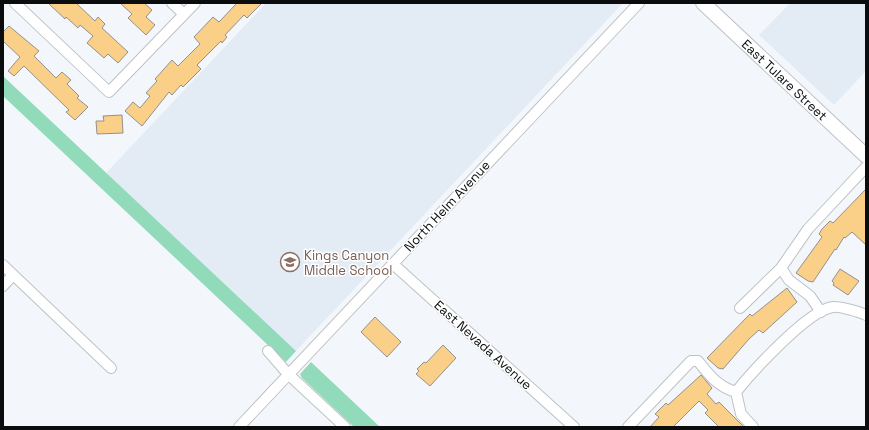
<svg xmlns="http://www.w3.org/2000/svg" width="869" height="430" font-family="'Space Grotesk',sans-serif">
  <style>
    .built { fill: #e3ecf5 }
    .green { fill: #92dbba }
    .building { fill: #fad089; stroke: #93908c }
    .lines { fill: none; stroke-linecap: round; stroke-linejoin: round }
    .street-casing { stroke: #bec2c6; stroke-width: 12 }
    .secondary-casing { stroke: #bec2c6; stroke-width: 16 }
    .street { stroke: #fff; stroke-width: 10 }
    .secondary { stroke: #fff; stroke-width: 14 }
    .labels { text-anchor: middle; dominant-baseline: central; stroke-width: 3; stroke-linejoin: round; paint-order: stroke }
    .street-label { font-size: 13px; fill: #0a0c0d; stroke: #fff }
    .education-label { font-size: 13px; fill: #785e54; stroke: #fff; text-anchor: start }
  </style>
  <rect width="100%" height="100%" fill="#f3f7fb"/>
  <path class="built" d="M 266,3 L 623,3 L 296,351 L 106,173 Z
    M 790,3 L 866,3 L 866,71 L 834,105 L 759,35 Z"/>
  <path class="green" d="M 3,76 L 296,351 L 286,362 L 3,96 Z
    M 311,362 L 380,427 L 354,427 L 302,378 L 300,374 Z"/>
  <path class="building" d="M 48,3 L 76,3 L 95,21 L 98,17 L 105,24 L 102,28 L 128,52 L 118,63 L 108,54 L 104,58 L 87,43 L 93,36 L 80,25 L 78,28 L 66,17 L 65,19 Z
    M 120,3 L 144,3 L 152,10 L 146,17 L 155,25 L 146,35 L 128,18 L 132,14 Z
    M 237,3 L 262,3 L 247,18 L 244,15 L 225,35 L 227,37 L 222,43 L 221,41 L 197,65 L 201,69 L 183,87 L 181,85 L 172,95 L 169,92 L 142,126 L 125,111 L 133,102 L 140,108 L 150,96 L 146,93 L 157,81 L 155,79 L 164,69 L 172,60 L 178,66 L 200,44 L 194,37 L 213,17 L 219,22 Z
    M 9,26 L 39,51 L 34,56 L 56,78 L 62,72 L 71,80 L 67,84 L 79,96 L 77,98 L 88,107 L 75,120 L 66,112 L 69,110 L 24,66 L 14,76 L 8,71 L 20,57 L 3,41 L 3,32 Z
    M 122,115 L 123,133 L 97,134 L 96,121 L 104,121 L 103,116 Z
    M 866,189 L 866,245 L 852,232 L 845,238 L 844,237 L 836,250 L 835,249 L 813,282 L 808,281 L 796,273 L 822,237 L 819,234 L 822,229 L 830,221 L 833,223 Z
    M 840,269 L 859,281 L 848,295 L 833,285 L 834,283 L 832,281 Z
    M 787,288 L 797,302 L 763,333 L 759,330 L 749,339 L 723,369 L 718,368 L 707,358 L 750,314 L 752,316 Z
    M 375,317 L 401,342 L 387,357 L 361,332 Z
    M 443,345 L 456,358 L 430,386 L 416,374 L 419,371 L 417,369 L 424,362 L 426,363 Z
    M 701,375 L 712,388 L 707,394 L 716,404 L 719,402 L 744,427 L 719,427 L 705,413 L 708,410 L 699,401 L 673,427 L 650,427 L 659,417 L 655,414 L 666,403 L 668,405 Z"/>
  <g class="lines">
    <defs>
      <path id="street" d="M 15,3 L 109,92 L 195,3
        M 172,3 L 184,14
        M 393,264 L 574,427
        M 3,265 L 111,368
        M 3,286 L 13,275
        M 740,308 L 781,268
        M 821,312 L 810,296 L 789,280 L 781,268 L 808,229 L 866,167
        M 268,351 L 288,374 L 345,427
        M 239,427 L 639,3
        M 628,427 L 691,361 L 698,361 C 709,375 718,387 736,392
        M 753,427 L 741,414 L 736,392 C 752,372 808,310 833,307 C 839,306 860,312 866,315"/>
      <g id="secondary">
        <path id="s1" d="M 703,3 L 866,156"/>
      </g>
    </defs>
    <use href="#street" class="street-casing"/>
    <use href="#secondary" class="secondary-casing"/>
    <use href="#street" class="street"/>
    <use href="#secondary" class="secondary"/>
  </g>
  <defs>
    <symbol id="school-ring" viewBox="-11 -11 22 22"><circle r="9.5" fill="#fff" stroke="#8d6e63" stroke-width="1.5"/><path d="M0-5L7-2L0 1L-7-2ZM-4 1L0 2.5L4 1V4Q0 6-4 4Z" fill="#8d6e63"/></symbol>
  </defs>
  <g fill-rule="evenodd">
    <use href="#school-ring" x="279" y="251" width="22" height="22"/>
  </g>
  <g class="labels">
    <g class="street-label">
      <text stroke="none"><textPath href="#s1" startOffset="112">East Tulare Street</textPath></text>
      <text transform="translate(447 206) rotate(-47)">North Helm Avenue</text>
      <text transform="translate(483 345) rotate(42)">East Nevada Avenue</text>
    </g>
    <g class="education-label">
      <text x="304" y="255">Kings Canyon<tspan x="304" dy="15">Middle School</tspan></text>
    </g>
  </g>
  <rect width="869" height="430" fill="none" stroke="#0a0c0d" stroke-width="8"/>
</svg>
